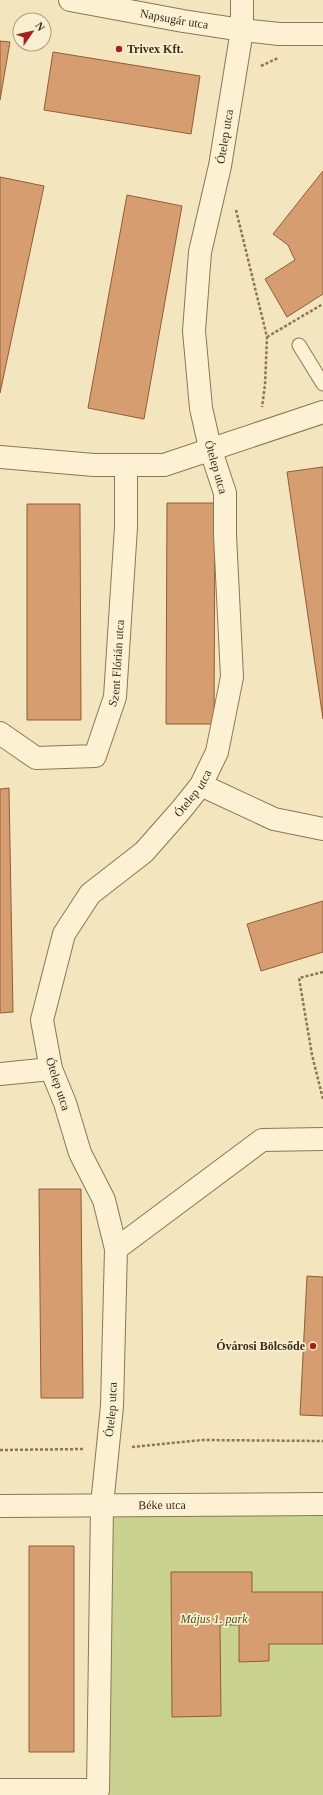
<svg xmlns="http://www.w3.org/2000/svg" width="323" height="1795" font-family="Georgia,serif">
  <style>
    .green { fill: #c9d291 }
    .building { fill: #d69d70; stroke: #905d38 }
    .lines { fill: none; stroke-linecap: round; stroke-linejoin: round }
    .lane-casing { stroke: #8e7555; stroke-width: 15 }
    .street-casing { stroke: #8e7555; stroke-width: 24 }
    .path { stroke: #8e7555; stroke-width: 2.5; stroke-dasharray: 3 2; stroke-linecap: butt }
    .lane { stroke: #fdf1d3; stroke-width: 13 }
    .street { stroke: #fdf1d3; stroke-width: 22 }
    .poi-dot { fill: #a4211d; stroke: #f9eecf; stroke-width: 1.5 }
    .labels { text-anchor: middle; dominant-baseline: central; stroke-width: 3.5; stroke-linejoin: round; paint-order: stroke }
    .street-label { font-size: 12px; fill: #3b2c1b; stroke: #f9eecf }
    .poi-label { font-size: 12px; font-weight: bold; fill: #3b2c1b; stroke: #f9eecf; text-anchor: start }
    .park-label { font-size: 12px; font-style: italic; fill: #495a1f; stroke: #f9eecf }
  </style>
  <rect width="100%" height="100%" fill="#f3e5be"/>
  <path class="green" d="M 102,1505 L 323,1506 L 323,1795 L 0,1795 L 108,1786 Z"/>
  <path class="building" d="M 0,41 L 10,42 L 0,100 Z
    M 53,52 L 200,76 L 191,134 L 44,110 Z
    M 323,171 L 323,294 L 287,317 L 265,279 L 295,260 L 288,245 L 273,234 Z
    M 0,177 L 44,186 L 0,393 Z
    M 127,195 L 182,206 L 144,419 L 88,408 Z
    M 323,467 L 323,719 L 287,472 Z
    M 167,503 L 215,503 L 214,724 L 166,724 Z
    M 27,504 L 80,504 L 81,720 L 27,720 Z
    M 9,788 L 13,1012 L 0,1013 L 0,789 Z
    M 323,901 L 323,952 L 261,971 L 247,924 Z
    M 39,1189 L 81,1189 L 83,1398 L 41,1398 Z
    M 307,1276 L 323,1277 L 323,1416 L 300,1415 Z
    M 29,1546 L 74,1546 L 74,1752 L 29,1752 Z
    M 171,1572 L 252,1572 L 252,1592 L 323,1592 L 323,1644 L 269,1644 L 269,1661 L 239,1662 L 239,1625 L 220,1625 L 221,1716 L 172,1717 Z"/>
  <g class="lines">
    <defs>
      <path id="lane" d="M 299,345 L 323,384"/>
      <g id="street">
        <path id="s1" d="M 70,0 L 183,21 L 242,30 L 279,34 L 323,34"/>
        <path d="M 0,457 L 94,465 L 164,465 L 323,412"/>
        <path id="s2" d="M 0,733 L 36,758 L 95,756 L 115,697 L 126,527 L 126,465"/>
        <path d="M 201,785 L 274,819 L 323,829"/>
        <path d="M 0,1074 L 51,1069"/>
        <path d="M 116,1249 L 262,1140 L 323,1139"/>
        <path id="s3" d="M 0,1506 L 323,1504"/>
        <path id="s4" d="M 0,1790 L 98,1790 L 102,1505 L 112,1406 L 116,1249 L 104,1200 L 80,1153 L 65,1103 L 51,1069 L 42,1020 L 64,934 L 90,894 L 144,852 L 181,810 L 201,785 L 217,752 L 232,677 L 225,535 L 225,493 L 210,448 L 201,408 L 194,331 L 200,252 L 220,166 L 242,30 L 242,0"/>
      </g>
    </defs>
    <use href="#lane" class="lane-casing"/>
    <use href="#street" class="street-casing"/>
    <path class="path" d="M 261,66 L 278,58
      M 236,210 L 267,337 L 265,385 L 262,407
      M 267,337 L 323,304
      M 323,972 L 299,978 L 312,1055 L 323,1099
      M 132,1447 L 203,1440 L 323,1441
      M 0,1450 L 85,1449"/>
    <use href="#lane" class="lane"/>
    <use href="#street" class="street"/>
  </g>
  <g class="poi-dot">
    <circle cx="119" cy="49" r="4"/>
    <circle cx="313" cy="1346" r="4"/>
  </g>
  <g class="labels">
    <g class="street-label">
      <text stroke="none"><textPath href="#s1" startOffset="106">Napsugár utca</textPath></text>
      <text stroke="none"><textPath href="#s4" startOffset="1835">Ótelep utca</textPath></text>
      <text transform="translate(216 467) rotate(74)">Ótelep utca</text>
      <text stroke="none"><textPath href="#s2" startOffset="199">Szent Flórián utca</textPath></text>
      <text stroke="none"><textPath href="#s4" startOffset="1163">Ótelep utca</textPath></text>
      <text transform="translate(58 1084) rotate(72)">Ótelep utca</text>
      <text stroke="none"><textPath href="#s4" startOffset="479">Ótelep utca</textPath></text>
      <text stroke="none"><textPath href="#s3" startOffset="162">Béke utca</textPath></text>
    </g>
    <g class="poi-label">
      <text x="127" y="49">Trivex Kft.</text>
      <text x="305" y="1346" text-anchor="end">Óvárosi Bölcsőde</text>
    </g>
    <g class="park-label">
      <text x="214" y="1619">Május 1. park</text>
    </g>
  </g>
  <g transform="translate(32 32) rotate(56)"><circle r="19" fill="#f9eecf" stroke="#ada087"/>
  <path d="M0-3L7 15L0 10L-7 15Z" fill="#a4211d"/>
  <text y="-6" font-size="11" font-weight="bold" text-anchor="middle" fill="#3b2c1b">N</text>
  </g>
</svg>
